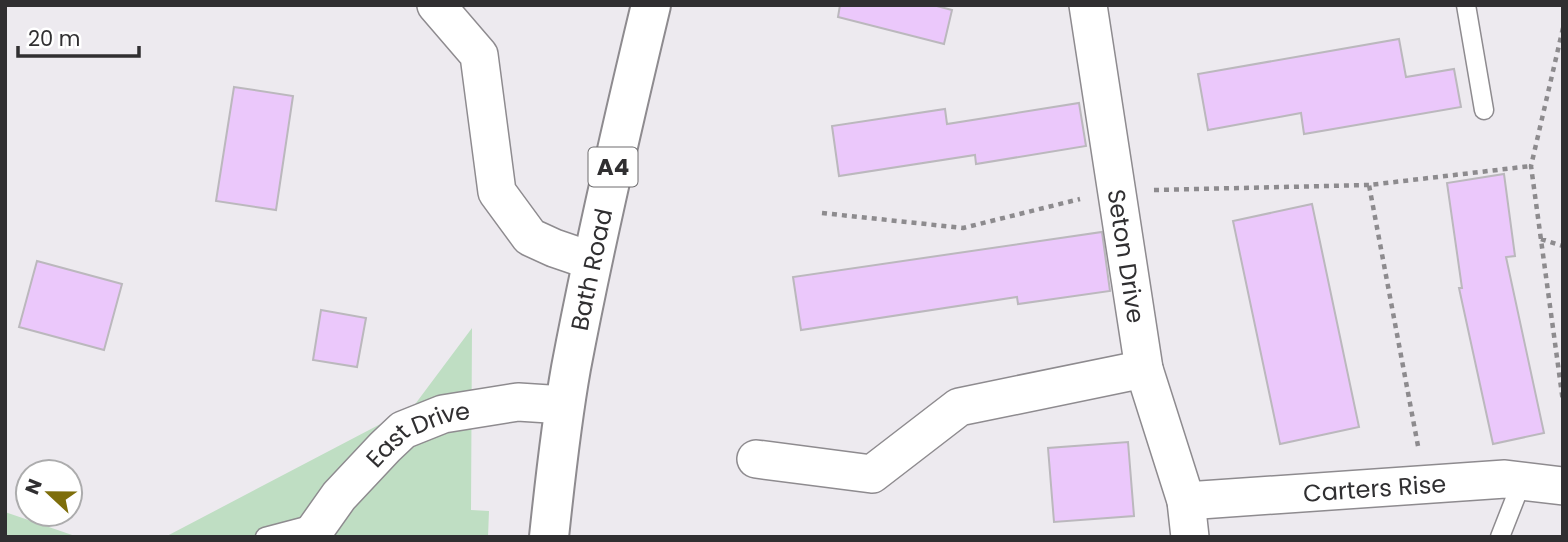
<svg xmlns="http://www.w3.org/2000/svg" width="1568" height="542" font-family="Poppins,sans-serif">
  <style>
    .green { fill: #bfdec3 }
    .building { fill: #ebc8fb; stroke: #bbb8bd; stroke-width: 2 }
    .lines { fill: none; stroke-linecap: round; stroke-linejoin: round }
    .service-casing { stroke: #8e8b8f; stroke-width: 21 }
    .minor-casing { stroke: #8e8b8f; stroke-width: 40 }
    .primary-casing { stroke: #8e8b8f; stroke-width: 42 }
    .path { stroke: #8d8b8e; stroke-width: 4.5; stroke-dasharray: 5 5; stroke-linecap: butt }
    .service { stroke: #fff; stroke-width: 18 }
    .minor { stroke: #fff; stroke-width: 37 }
    .primary { stroke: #fff; stroke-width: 38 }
    .labels { text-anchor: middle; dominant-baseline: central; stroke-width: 5; stroke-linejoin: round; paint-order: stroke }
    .shield { fill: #fff; stroke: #6e6d6f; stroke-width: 2 }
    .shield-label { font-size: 23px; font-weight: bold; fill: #302f31 }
    .street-label { font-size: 24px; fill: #302f31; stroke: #fff }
  </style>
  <rect width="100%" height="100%" fill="#edeaef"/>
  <path class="green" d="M 472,328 L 471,510 L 489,511 L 488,537 L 165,537 L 413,407 Z
    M 5,512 L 78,537 L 5,537 Z"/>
  <path class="building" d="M 840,5 L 933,5 L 952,10 L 944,44 L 838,17 Z
    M 1399,39 L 1406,77 L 1454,69 L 1461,107 L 1304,134 L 1301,113 L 1208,130 L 1198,74 Z
    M 234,87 L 293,96 L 276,210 L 216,201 Z
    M 1079,103 L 1086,146 L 976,164 L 975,155 L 839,176 L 832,126 L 945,109 L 947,124 Z
    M 1504,174 L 1515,256 L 1506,257 L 1544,433 L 1493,444 L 1459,288 L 1462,288 L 1447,183 Z
    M 1312,204 L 1359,427 L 1280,444 L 1233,221 Z
    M 1102,232 L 1110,291 L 1018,304 L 1017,297 L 801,330 L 793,277 Z
    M 37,261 L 122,284 L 104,350 L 19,327 Z
    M 321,310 L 366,318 L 357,367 L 313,360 Z
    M 1128,442 L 1134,516 L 1054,522 L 1048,448 Z"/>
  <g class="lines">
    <defs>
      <path id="service" d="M 1466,5 L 1484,110
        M 265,537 L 318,523
        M 1500,537 L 1522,481"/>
      <g id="minor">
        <path d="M 436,5 L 479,55 L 497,192 L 530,237 L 554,248 L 592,261"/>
        <path id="s1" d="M 1088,5 L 1144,369 L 1186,501 L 1190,537"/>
        <path d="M 756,459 L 872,474 L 959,407 L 1144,369"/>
        <path id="s2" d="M 1186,501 L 1505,479 L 1563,486"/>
        <path id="s3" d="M 310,537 L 339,496 L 385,447 L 403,430 L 443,414 L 518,402 L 565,405"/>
      </g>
      <g id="primary">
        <path id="s4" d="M 549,537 C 555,480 561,424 571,368 C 594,246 622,126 651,5"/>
      </g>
    </defs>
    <use href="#service" class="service-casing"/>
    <use href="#minor" class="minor-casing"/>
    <use href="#primary" class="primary-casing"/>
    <path class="path" d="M 1563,28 L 1531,166 L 1563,402
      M 1154,190 L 1369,185
      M 822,213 L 963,228 L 1080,199
      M 1541,239 L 1563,246
      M 1418,446 L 1369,185 L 1531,166"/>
    <use href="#service" class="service"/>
    <use href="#minor" class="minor"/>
    <use href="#primary" class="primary"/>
  </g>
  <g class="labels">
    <rect class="shield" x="588.5" y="147.5" width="49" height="39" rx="5"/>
    <g class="shield-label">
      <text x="613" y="167">A4</text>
    </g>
    <g class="street-label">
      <text stroke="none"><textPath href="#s1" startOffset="254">Seton Drive</textPath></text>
      <text stroke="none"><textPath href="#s4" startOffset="271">Bath Road</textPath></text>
      <text stroke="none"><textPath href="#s3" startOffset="154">East Drive</textPath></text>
      <text stroke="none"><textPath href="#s2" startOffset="189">Carters Rise</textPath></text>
    </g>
  </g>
  <rect width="1568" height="542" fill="none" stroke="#302f31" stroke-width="14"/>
  <g transform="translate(49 493) rotate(292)"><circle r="33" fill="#ffffff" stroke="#acacad" stroke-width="2"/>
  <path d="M0-5L12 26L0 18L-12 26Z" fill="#7e6e0b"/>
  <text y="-10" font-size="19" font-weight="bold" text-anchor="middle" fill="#302f31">N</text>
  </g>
  <path d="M18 46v10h121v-10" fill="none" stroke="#302f31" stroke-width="3.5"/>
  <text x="28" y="46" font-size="21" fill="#302f31" stroke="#ffffff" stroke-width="5" paint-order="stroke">20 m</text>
</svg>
